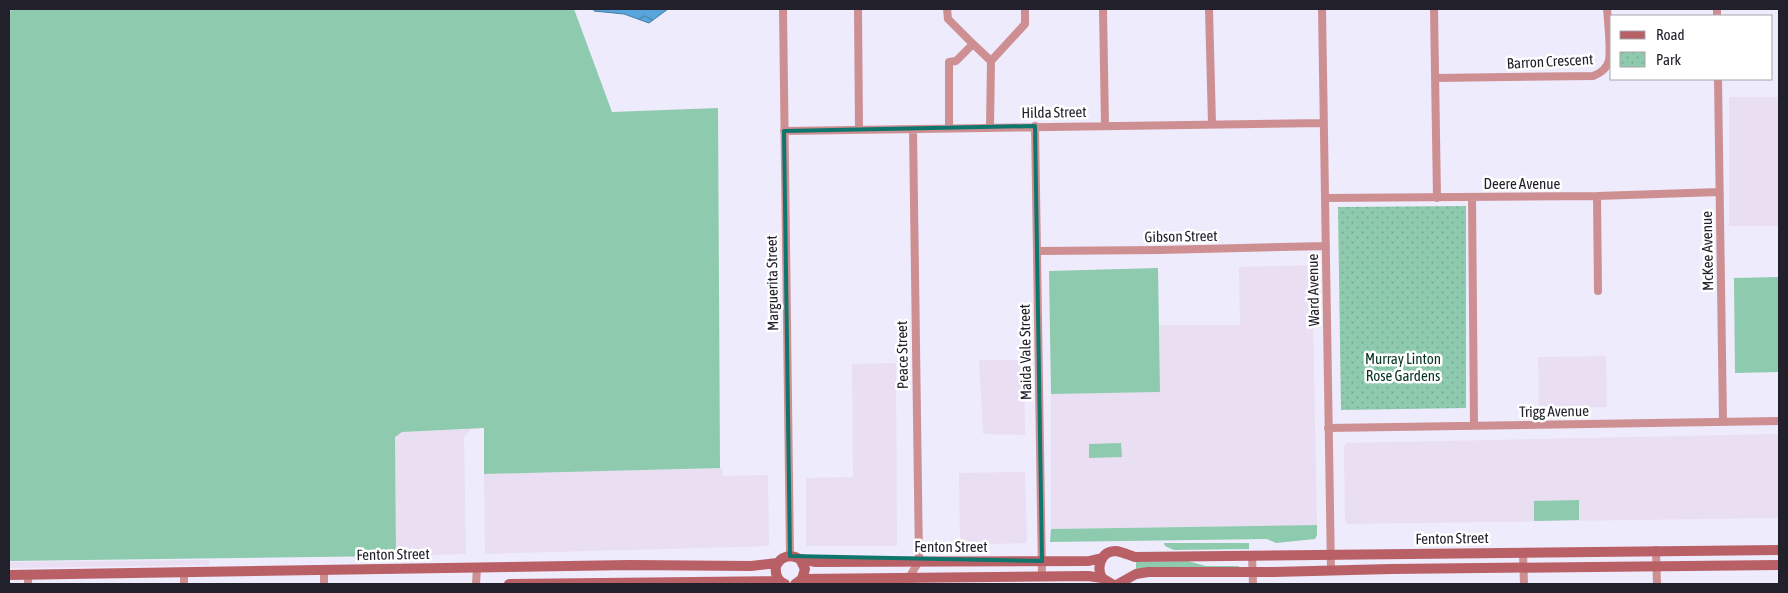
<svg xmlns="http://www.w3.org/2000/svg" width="1788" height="593" font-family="'Asap Condensed',sans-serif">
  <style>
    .commercial { fill: #eadef2 }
    .grass { fill: #8ecaad }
    .park { fill: url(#park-dots) }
    .water { fill: url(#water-waves); stroke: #487da6 }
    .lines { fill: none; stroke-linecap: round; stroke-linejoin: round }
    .minor { stroke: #ce8f92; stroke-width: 8 }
    .secondary { stroke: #b95f66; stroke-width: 10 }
    .marked { fill: none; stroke: #0f766e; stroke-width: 4; stroke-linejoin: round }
    .labels { text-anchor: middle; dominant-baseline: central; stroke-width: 5; stroke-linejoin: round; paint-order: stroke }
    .street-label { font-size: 15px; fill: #22202a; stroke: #fff }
    .park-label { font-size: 15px; fill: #063322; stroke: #fff }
  </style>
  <defs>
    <pattern id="park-dots" width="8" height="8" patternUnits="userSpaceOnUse" patternTransform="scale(1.25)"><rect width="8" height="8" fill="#8ecaad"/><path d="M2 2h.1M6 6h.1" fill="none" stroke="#7aad95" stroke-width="1.8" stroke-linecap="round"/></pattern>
    <pattern id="water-waves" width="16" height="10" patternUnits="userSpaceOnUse" patternTransform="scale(1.25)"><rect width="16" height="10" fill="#58a5db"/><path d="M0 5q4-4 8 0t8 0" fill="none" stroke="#4886b2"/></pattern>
  </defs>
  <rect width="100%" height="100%" fill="#eeebfc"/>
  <path class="commercial" d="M 1729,97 L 1779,97 L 1779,226 L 1729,226 Z
    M 1312,265 L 1317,525 L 1051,529 L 1051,394 L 1160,392 L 1159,325 L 1240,325 L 1239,267 Z
    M 1606,356 L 1607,407 L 1539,408 L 1538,357 Z
    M 979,360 L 1024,360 L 1025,435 L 983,434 Z
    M 896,363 L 897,546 L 806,546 L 806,478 L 853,477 L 852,364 Z
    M 471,429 L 464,437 L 466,554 L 396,556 L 395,437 L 401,432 Z
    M 1779,434 L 1779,518 L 1348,524 L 1345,521 L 1344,447 L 1347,443 Z
    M 720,468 L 722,468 L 723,476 L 768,475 L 769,546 L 485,554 L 484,474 Z
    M 1025,472 L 1027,543 L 960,545 L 959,473 Z
    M 209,560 L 209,565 L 9,568 L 9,562 Z"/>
  <path class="grass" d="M 11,9 L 574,9 L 612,112 L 718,108 L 720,468 L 484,474 L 484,428 L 402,432 L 395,437 L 396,556 L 9,561 L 9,16 Z
    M 1158,268 L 1160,392 L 1051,394 L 1049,271 Z
    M 1779,277 L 1779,372 L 1735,373 L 1734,278 Z
    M 1121,443 L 1122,457 L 1089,458 L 1089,444 Z
    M 1579,500 L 1579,520 L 1534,521 L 1534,501 Z
    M 1317,525 L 1317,535 L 1315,539 L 1276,543 L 1267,539 L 1050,542 L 1051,529 Z
    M 1164,543 L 1249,543 L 1249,549 L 1174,550 L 1165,546 Z
    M 1188,561 L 1206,566 L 1239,566 L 1239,568 L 1136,569 L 1136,562 Z"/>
  <path class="park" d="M 1466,206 L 1466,408 L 1341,410 L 1338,207 Z"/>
  <path class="water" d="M 594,9 L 668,9 L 649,23 L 624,14 L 594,11 Z"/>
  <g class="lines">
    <path class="minor" d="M 783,9 L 790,556
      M 858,9 L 859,130
      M 947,9 L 948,19 L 973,44 L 956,61 L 949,62 L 949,128
      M 1103,9 L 1105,125
      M 1209,9 L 1212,124
      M 1322,9 L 1331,571
      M 1434,9 L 1437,198
      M 1717,9 L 1717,16
      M 973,44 L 991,61
      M 1435,78 L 1593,76 C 1601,73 1607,69 1609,60 C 1611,49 1608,21 1607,9
      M 1718,79 L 1723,422
      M 1035,126 L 1042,576
      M 990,127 L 991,61 L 1025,24 L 1025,9
      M 784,131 L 1324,123
      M 1597,196 L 1598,291
      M 1472,197 L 1474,426
      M 1325,198 L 1597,196 L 1719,192
      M 1037,251 L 1160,250 L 1326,246
      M 1328,428 L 1779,421
      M 1656,550 L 1657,584
      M 1523,553 L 1524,584
      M 1252,556 L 1253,584
      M 324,570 L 324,584
      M 28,575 L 28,584
      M 184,584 L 184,572
      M 476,584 L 477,568
      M 909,584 L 909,578 L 919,561 L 913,130"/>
    <path class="secondary" d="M 800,559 L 816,562 L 1089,561 L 1102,558
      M 9,575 L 630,565 L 751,566 L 777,563
      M 802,579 L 1088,576 L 1102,578
      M 509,584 L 779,581
      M 785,584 C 777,581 775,574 776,566 C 781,556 790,554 800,559 L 805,569 L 802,579 L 795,584
      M 1112,584 L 1102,578 C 1096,567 1101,551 1116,551 C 1122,552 1129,555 1135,557 L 1779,550
      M 1118,584 L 1136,574 L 1148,572 L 1274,572 L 1391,569 L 1779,565"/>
  </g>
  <path class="marked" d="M 1035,126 L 1042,561 L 790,556 L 784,131 Z"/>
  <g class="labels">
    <g class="street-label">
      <text transform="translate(1550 61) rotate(-3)">Barron Crescent</text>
      <text transform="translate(1054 112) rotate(-1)">Hilda Street</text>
      <text x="1522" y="183">Deere Avenue</text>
      <text transform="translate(1181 236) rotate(-1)">Gibson Street</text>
      <text transform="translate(1707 251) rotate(-91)">McKee Avenue</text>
      <text transform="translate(772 283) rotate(-91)">Marguerita Street</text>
      <text transform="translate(1313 290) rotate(-91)">Ward Avenue</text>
      <text transform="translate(1025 352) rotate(-91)">Maida Vale Street</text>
      <text transform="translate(902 355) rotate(-91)">Peace Street</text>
      <text transform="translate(1554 411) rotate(-1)">Trigg Avenue</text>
      <text transform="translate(1452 538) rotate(-1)">Fenton Street</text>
      <text x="951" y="546">Fenton Street</text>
      <text transform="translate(393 554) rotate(-1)">Fenton Street</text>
    </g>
    <g class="park-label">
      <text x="1403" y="358">Murray Linton<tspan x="1403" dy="17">Rose Gardens</tspan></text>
    </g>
  </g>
  <rect width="1788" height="593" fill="none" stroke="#22202a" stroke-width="20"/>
  <rect x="1610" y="15" width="162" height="65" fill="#ffffff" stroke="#a7a6aa"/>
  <rect x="1620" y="31" width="25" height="8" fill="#b95f66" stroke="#a7a6aa"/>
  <text x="1656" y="40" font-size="15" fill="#22202a">Road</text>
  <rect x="1620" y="52" width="25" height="15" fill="url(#park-dots)" stroke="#a7a6aa"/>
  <text x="1656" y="65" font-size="15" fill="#22202a">Park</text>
</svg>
